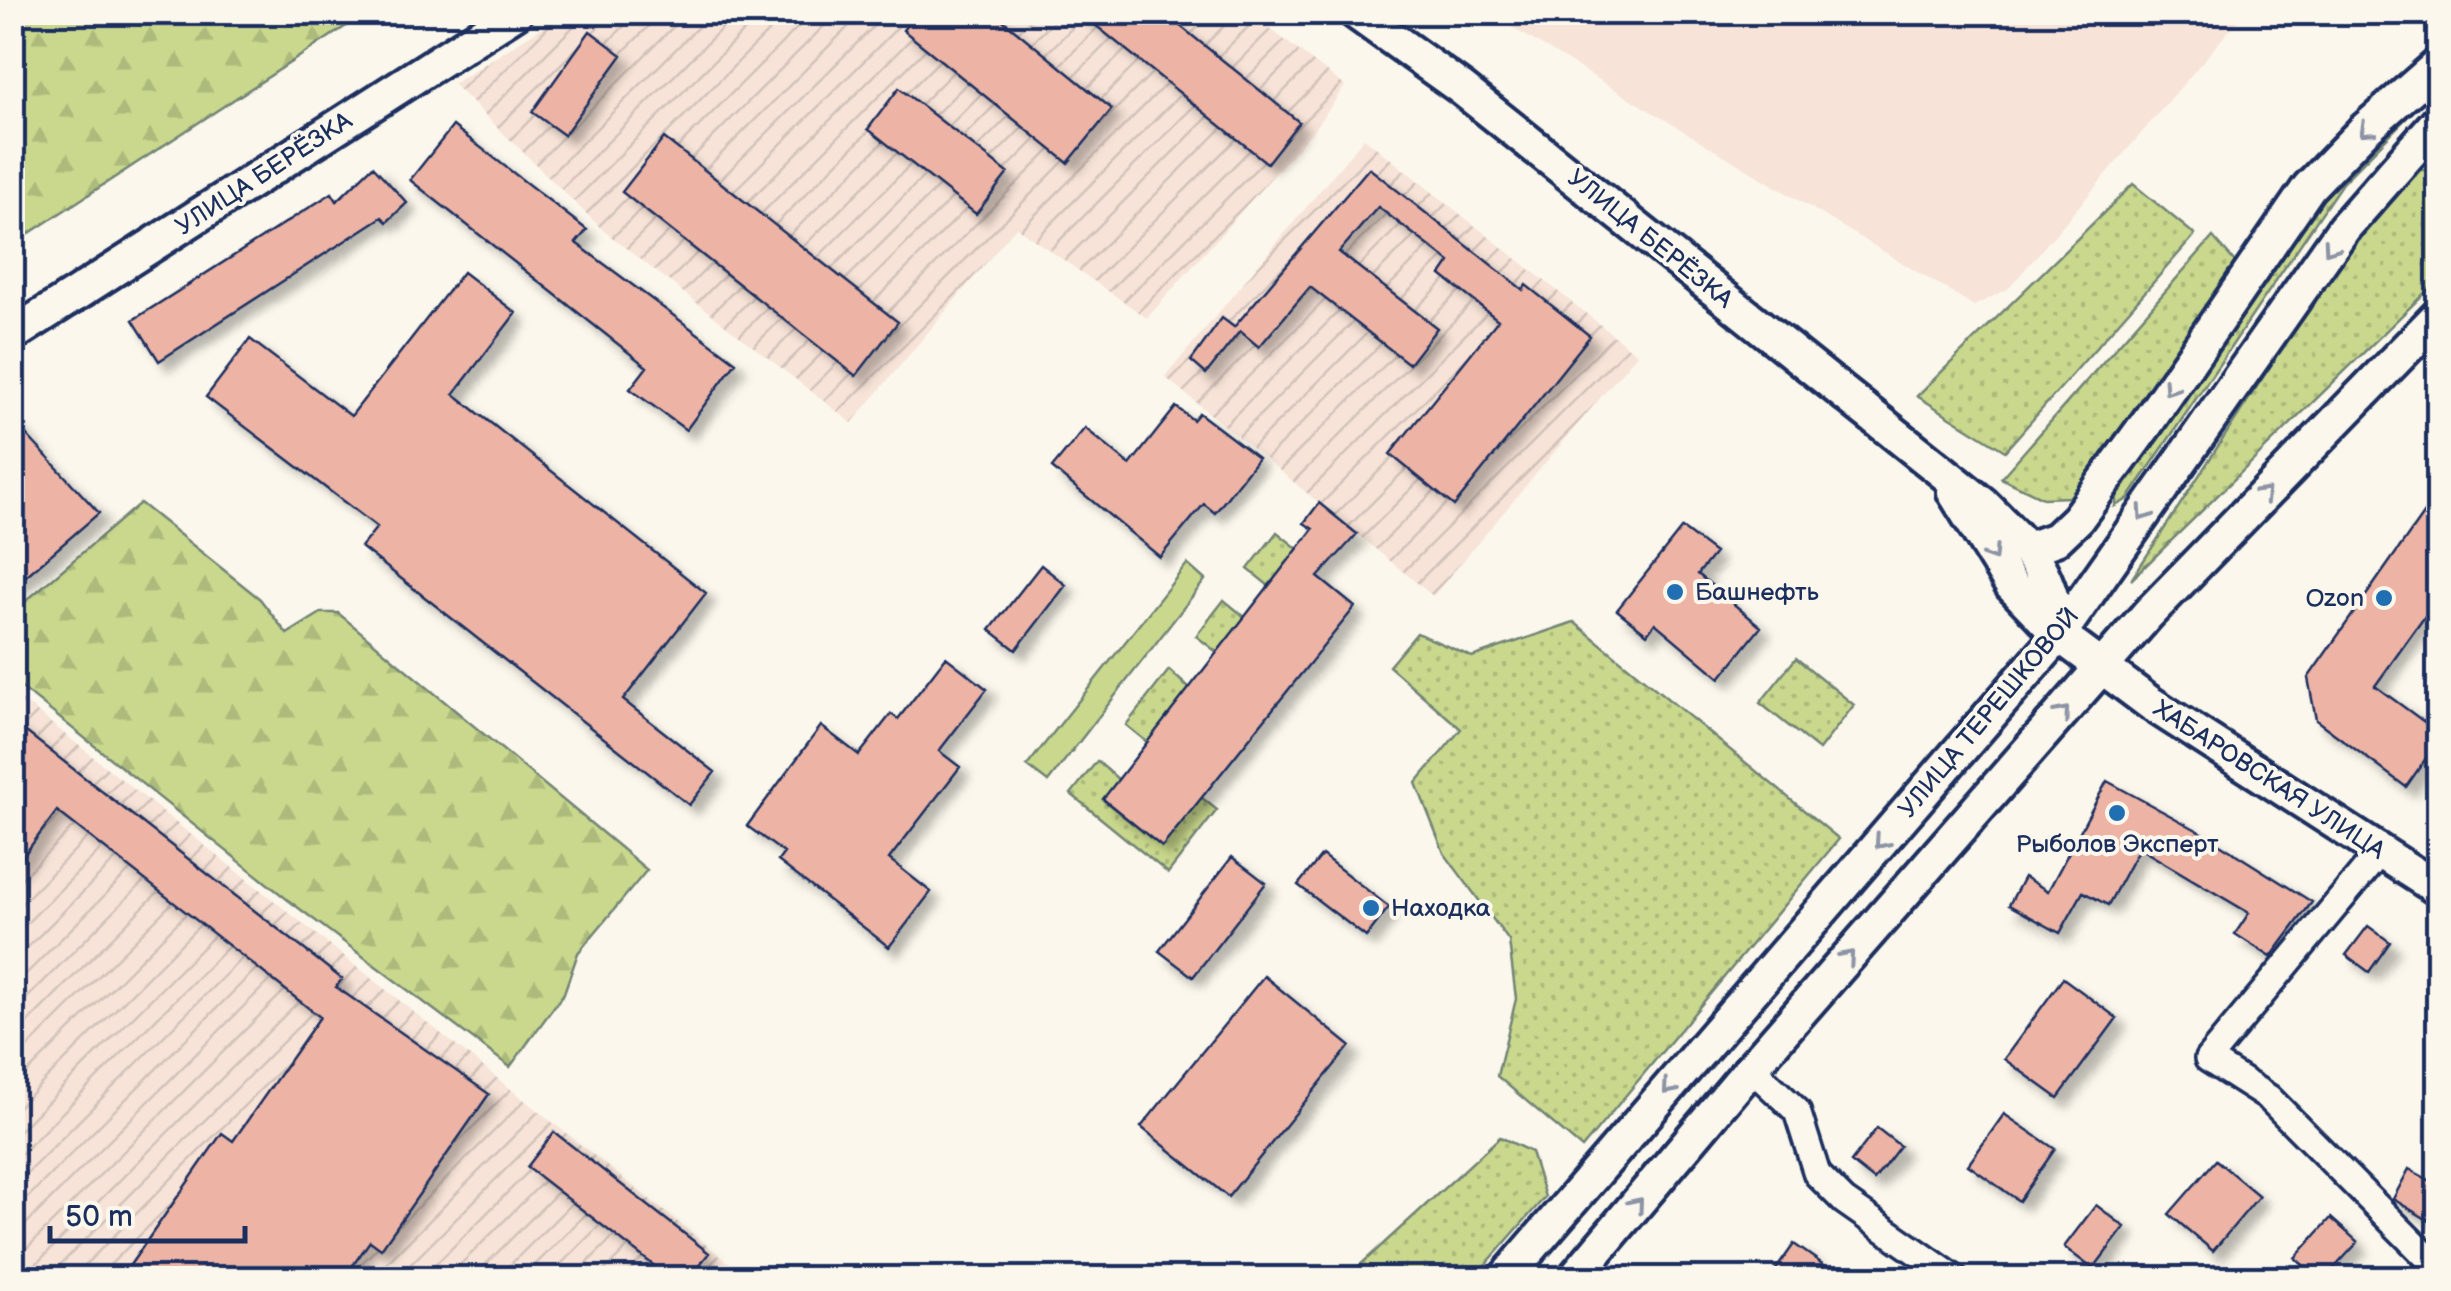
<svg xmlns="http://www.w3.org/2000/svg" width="2451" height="1291" font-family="'Balsamiq Sans',sans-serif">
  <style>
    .built { fill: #f7e3d7 }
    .industrial { fill: url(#industrial-furrows) }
    .grass { fill: url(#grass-dots); stroke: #728475; stroke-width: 2.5 }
    .forest { fill: url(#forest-firs); stroke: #728475; stroke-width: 2.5 }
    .park { fill: #c9d88c; stroke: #728475; stroke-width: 2.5 }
    .building { fill: #edb4a5; stroke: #1b2f5e; stroke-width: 2.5; filter: url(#shadow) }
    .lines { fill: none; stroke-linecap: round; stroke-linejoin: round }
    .minor-casing { stroke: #1b2f5e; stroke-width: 32 }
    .major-casing { stroke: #1b2f5e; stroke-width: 40 }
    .minor { stroke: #fbf7ec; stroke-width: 25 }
    .major { stroke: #fbf7ec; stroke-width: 32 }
    .oneway { stroke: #8b93a5 }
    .poi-dot { fill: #1f6fb2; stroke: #fbf7ec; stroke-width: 4 }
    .labels { text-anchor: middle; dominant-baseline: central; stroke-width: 8; stroke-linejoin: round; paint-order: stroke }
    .street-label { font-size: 25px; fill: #1b2f5e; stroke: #fbf7ec }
    .poi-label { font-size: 25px; fill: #1b2f5e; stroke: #fbf7ec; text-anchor: start }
  </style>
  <defs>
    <pattern id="industrial-furrows" width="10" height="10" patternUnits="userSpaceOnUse" patternTransform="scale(2.5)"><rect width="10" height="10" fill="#f7e3d7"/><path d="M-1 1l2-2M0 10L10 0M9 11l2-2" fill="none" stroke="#d3c3bb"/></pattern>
    <pattern id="grass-dots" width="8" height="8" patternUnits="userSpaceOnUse" patternTransform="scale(2.5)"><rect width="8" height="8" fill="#c9d88c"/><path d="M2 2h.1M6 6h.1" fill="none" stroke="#acba7b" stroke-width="1.8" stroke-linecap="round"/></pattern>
    <pattern id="forest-firs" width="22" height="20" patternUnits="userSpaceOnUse" patternTransform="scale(2.5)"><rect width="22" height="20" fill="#c9d88c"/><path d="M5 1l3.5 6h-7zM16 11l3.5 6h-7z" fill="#acba7b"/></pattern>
    <filter id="shadow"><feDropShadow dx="9" dy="9" stdDeviation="5" flood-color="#0004"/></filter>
  </defs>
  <rect width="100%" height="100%" fill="#fbf7ec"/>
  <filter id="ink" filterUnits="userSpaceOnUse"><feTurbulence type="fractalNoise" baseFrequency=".01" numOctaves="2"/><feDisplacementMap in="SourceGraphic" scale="20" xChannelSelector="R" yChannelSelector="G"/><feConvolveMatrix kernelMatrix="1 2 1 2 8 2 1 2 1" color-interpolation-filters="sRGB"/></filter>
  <g filter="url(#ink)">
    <path class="built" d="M 1488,13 L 2244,13 L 2009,288 L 1974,306 Z"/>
    <path class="industrial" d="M 1248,12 L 1345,86 L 1316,127 L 1147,318 L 1016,227 L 852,423 L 604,231 L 453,84 L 565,13 Z
      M 1364,138 L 1637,354 L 1433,596 L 1165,377 Z
      M 13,693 L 748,1278 L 13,1278 Z"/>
    <path class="grass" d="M 2438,80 L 2438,86 L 2342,183 L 2128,499 L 2115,506 L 2119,490 L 2294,221 Z
      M 2415,170 L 2438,170 L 2438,280 L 2131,580 L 2357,233 Z
      M 2133,184 L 2195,235 L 2005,451 L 1917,396 Z
      M 2213,237 L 2235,262 L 2100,471 L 2070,497 L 2043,498 L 2001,478 Z
      M 1277,532 L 1298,549 L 1269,586 L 1248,569 Z
      M 1224,600 L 1246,618 L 1218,653 L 1196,636 Z
      M 1574,622 L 1839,839 L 1582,1148 L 1497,1076 L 1516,999 L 1509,941 L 1444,853 L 1416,783 L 1461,729 L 1389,666 L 1417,633 L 1472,657 Z
      M 1796,658 L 1854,705 L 1819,750 L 1760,703 Z
      M 1169,670 L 1190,689 L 1148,743 L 1126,725 Z
      M 1097,761 L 1119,780 L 1103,800 L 1162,846 L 1201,797 L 1217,810 L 1168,873 L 1071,794 Z
      M 1500,1137 L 1531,1152 L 1545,1197 L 1474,1278 L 1346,1278 Z"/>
    <path class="forest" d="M 13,12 L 366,12 L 366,13 L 13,244 Z
      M 140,503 L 260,599 L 287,634 L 321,613 L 338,613 L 647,870 L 578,953 L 564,993 L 510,1067 L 288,900 L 13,681 L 13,612 Z"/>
    <path class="park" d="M 1187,564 L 1205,580 L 1048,782 L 1027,766 Z"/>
    <path class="building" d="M 917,12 L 993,12 L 1112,109 L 1068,163 L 903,30 Z
      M 1079,12 L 1163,12 L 1299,122 L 1267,163 Z
      M 590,31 L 622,55 L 564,135 L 532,112 Z
      M 899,88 L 1008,173 L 976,214 L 868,129 Z
      M 453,126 L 587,230 L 576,243 L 736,362 L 686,430 L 630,389 L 647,367 L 410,180 Z
      M 664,138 L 898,322 L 856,376 L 622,192 Z
      M 373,166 L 407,203 L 387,222 L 382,217 L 159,361 L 133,320 L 332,193 L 337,201 Z
      M 1369,168 L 1523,290 L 1526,285 L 1590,336 L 1454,506 L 1390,454 L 1498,320 L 1441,275 L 1450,262 L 1378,207 L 1339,252 L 1437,328 L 1409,364 L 1310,287 L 1259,347 L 1240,331 L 1206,374 L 1191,361 L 1222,318 L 1234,327 Z
      M 463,272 L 516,313 L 454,394 L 706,593 L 623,700 L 715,772 L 689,805 L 361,547 L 377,527 L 206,397 L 250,339 L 351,416 Z
      M 1176,407 L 1193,420 L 1199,413 L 1258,458 L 1215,513 L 1204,504 L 1160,557 L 1052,468 L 1085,428 L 1130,465 Z
      M 12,419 L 99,513 L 12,588 Z
      M 2438,493 L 2438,598 L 2375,686 L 2438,732 L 2438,741 L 2406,787 L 2316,720 L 2308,678 Z
      M 1319,503 L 1357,534 L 1318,577 L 1355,607 L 1162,847 L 1103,799 L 1313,529 L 1304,523 Z
      M 1682,528 L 1715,553 L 1698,574 L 1761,627 L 1720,678 L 1655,623 L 1647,634 L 1617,610 Z
      M 1041,565 L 1066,585 L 1016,650 L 990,630 Z
      M 946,657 L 987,689 L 939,751 L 960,767 L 889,859 L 931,892 L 889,947 L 778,861 L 784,853 L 747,826 L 821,726 L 859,755 L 891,714 L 898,719 Z
      M 12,721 L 342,979 L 336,987 L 489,1094 L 381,1249 L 370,1241 L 344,1278 L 143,1278 L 128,1268 L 222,1133 L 233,1141 L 320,1017 L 57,811 L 12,871 Z
      M 2107,781 L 2204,834 L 2312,902 L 2271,957 L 2235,934 L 2249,913 L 2139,848 L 2108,905 L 2083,892 L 2060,933 L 2009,905 L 2024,877 L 2048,891 Z
      M 1322,855 L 1389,907 L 1366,937 L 1298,885 Z
      M 1232,857 L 1266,883 L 1193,977 L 1159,951 Z
      M 2368,926 L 2390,942 L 2369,972 L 2346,955 Z
      M 1264,976 L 1350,1046 L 1228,1197 L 1141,1127 Z
      M 2063,978 L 2117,1018 L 2058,1098 L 2004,1059 Z
      M 2004,1114 L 2055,1149 L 2019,1201 L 1968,1165 Z
      M 1877,1128 L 1900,1146 L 1874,1180 L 1851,1162 Z
      M 554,1132 L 709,1253 L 689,1278 L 670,1278 L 527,1167 Z
      M 2216,1160 L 2259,1196 L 2213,1251 L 2169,1214 Z
      M 2409,1169 L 2438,1185 L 2438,1226 L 2393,1199 Z
      M 2096,1205 L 2125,1227 L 2093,1269 L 2064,1247 Z
      M 2331,1218 L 2358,1242 L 2325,1278 L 2318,1278 L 2295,1258 Z
      M 1794,1244 L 1824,1265 L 1815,1278 L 1770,1278 Z"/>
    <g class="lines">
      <defs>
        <path id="minor" d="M 2380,852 L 2208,1059 L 2269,1098 L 2438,1268
          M 1751,1068 L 1797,1111 L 1817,1174 L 1844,1201 L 1954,1278"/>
        <path id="major" d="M 1355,12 L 1461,88 L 1983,504 C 2030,551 2050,566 2059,635
          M 12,335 L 516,12
          M 1954,492 L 2012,586 L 2059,635 L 2150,703 L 2438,889
          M 2028,549 L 2056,539 L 2077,519 L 2147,423 L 2309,187 L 2365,129 L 2438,65
          M 1505,1278 L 2059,635 L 2344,228 L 2438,121
          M 1574,1278 L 1751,1068 L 2148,614 L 2438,316"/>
      </defs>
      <use href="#minor" class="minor-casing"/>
      <use href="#major" class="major-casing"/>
      <use href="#minor" class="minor"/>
      <use href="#major" class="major"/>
    </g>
    <defs><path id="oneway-chevron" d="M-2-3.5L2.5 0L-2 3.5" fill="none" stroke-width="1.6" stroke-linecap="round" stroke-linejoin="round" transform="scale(2.5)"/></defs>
    <g class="oneway">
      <use href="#oneway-chevron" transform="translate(2366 130) rotate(137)"/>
      <use href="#oneway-chevron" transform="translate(2330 248) rotate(125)"/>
      <use href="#oneway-chevron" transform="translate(2170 388) rotate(124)"/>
      <use href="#oneway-chevron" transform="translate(2264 494) rotate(-46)"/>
      <use href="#oneway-chevron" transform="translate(2144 514) rotate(125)"/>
      <use href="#oneway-chevron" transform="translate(1992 554) rotate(57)"/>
      <use href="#oneway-chevron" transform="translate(2063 713) rotate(-49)"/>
      <use href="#oneway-chevron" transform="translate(1881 842) rotate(131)"/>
      <use href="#oneway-chevron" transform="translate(1848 957) rotate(-49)"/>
      <use href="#oneway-chevron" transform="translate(1669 1088) rotate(131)"/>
      <use href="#oneway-chevron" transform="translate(1637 1204) rotate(-50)"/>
    </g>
  </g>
  <g class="poi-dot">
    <circle cx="1675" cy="592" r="10"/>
    <circle cx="2384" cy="598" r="10"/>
    <circle cx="2117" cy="813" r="10"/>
    <circle cx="1371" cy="908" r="10"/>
  </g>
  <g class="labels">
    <g class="street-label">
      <text transform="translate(264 174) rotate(-33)">УЛИЦА БЕРЁЗКА</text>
      <text transform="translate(1650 239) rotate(39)">УЛИЦА БЕРЁЗКА</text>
      <text transform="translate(1989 713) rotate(-50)">УЛИЦА ТЕРЕШКОВОЙ</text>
      <text transform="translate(2269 780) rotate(33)">ХАБАРОВСКАЯ УЛИЦА</text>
    </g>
    <g class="poi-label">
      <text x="1695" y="592">Башнефть</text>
      <text x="2364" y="598" text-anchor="end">Ozon</text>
      <text x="2117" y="844" text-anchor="middle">Рыболов Эксперт</text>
      <text x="1391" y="908">Находка</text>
    </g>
  </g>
  <rect width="2451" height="1291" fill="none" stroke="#fbf7ec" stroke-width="50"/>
  <rect x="25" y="25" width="2401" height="1241" fill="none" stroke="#1b2f5e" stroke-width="4" filter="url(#ink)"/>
  <path d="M50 1226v15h195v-15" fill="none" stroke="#1b2f5e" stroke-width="5"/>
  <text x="65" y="1226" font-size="30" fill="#1b2f5e" stroke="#fbf7ec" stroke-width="8" paint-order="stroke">50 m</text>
</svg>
